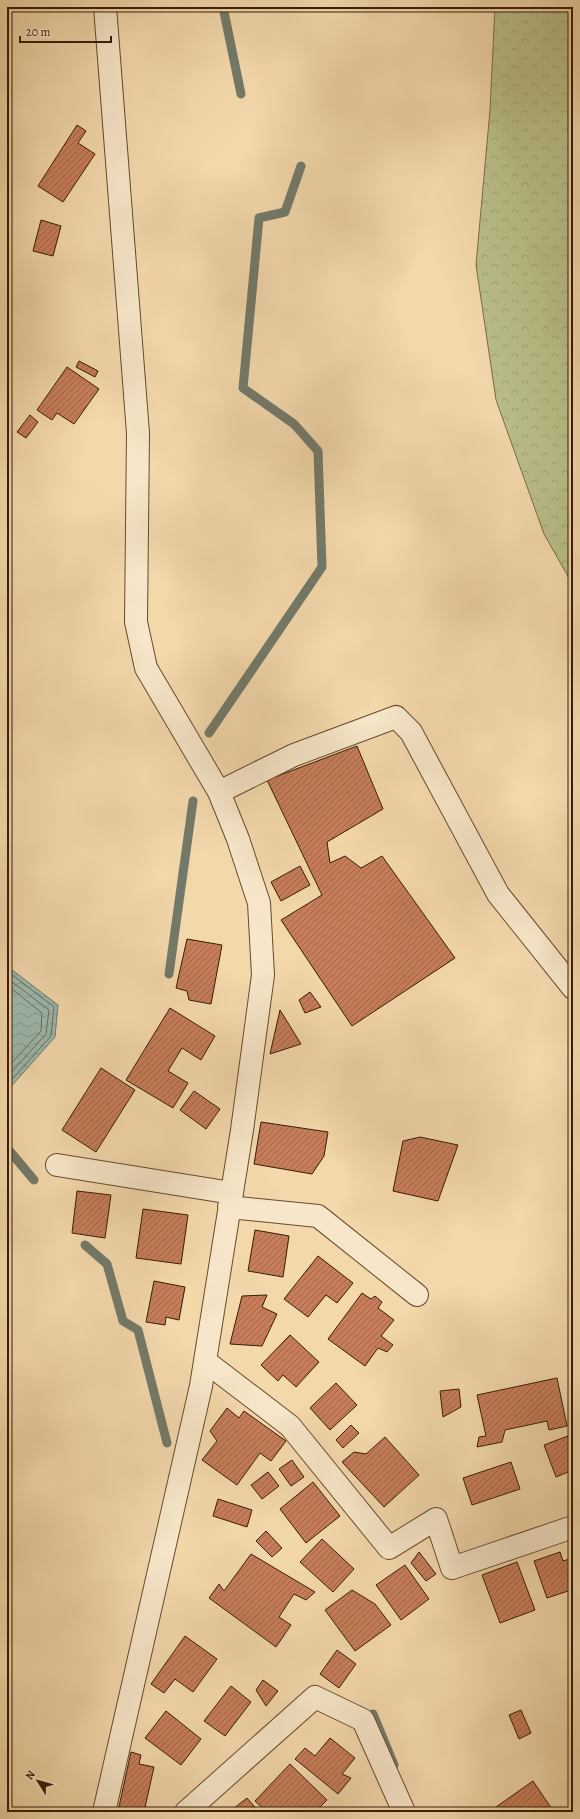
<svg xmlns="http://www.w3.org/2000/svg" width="580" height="1819" font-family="Alegreya,serif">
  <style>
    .forest { fill: url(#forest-crowns); stroke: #786e46 }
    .water { fill: url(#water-waves); stroke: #737a6a }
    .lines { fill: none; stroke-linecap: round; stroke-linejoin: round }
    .shore { stroke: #696a58; stroke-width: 1 }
    .stream { stroke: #737a6a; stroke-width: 9 }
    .building { fill: url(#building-hatch); stroke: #371c03 }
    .minor-casing { stroke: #664b2d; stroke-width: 24 }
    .minor { stroke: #f7e6c9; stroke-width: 22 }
  </style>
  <defs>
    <pattern id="forest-crowns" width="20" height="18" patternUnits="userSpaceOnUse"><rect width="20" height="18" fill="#babf8a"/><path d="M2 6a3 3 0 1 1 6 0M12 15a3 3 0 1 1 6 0" fill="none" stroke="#a0a475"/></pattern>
    <pattern id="water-waves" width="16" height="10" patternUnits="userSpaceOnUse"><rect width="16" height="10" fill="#9bb9ae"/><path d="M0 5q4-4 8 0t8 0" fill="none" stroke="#869e94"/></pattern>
    <pattern id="building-hatch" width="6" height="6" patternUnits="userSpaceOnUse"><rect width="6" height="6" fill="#c77d5b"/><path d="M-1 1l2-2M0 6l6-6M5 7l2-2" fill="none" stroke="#a26649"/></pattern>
  </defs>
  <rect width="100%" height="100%" fill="#f3d8ac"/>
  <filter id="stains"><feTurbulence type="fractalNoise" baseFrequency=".005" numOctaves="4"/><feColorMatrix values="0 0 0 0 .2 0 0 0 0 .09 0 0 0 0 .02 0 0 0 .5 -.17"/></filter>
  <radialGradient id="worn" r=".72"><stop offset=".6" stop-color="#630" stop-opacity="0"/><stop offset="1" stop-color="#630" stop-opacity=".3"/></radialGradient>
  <path class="forest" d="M 495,7 L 573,7 L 573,585 L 544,534 L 496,400 L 476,265 L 490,110 Z"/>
  <path class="water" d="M 7,966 L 58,1005 L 55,1037 L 7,1091 Z"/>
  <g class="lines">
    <path class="shore" d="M 7,971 L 54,1007 L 51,1036 L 7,1085
      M 7,978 L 49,1010 L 46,1034 L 7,1077
      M 7,985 L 42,1013 L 41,1031 L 7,1068"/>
    <path class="stream" d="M 223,7 L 241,94
      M 209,733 L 322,567 L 318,451 L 294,424 L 243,388 L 259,218 L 285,212 L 301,166
      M 169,974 L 193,801
      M 7,1148 L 34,1180
      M 85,1245 L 107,1264 L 123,1321 L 138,1330 L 167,1443
      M 373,1714 L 394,1765"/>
  </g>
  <path class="building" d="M 77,125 L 86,131 L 78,143 L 95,154 L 63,202 L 38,186 Z
    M 41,220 L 61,226 L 53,256 L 33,251 Z
    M 79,361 L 98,371 L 95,377 L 76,367 Z
    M 67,367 L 99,389 L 74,424 L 57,413 L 52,420 L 37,410 Z
    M 30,415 L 38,422 L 26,438 L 17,432 Z
    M 357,746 L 383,809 L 327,842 L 330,863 L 345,856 L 361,868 L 382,856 L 455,958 L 352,1026 L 281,920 L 322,895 L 267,780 Z
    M 300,866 L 310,885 L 281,901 L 271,882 Z
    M 187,939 L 222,945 L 211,1004 L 189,1000 L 187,991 L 176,988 Z
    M 310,992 L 321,1007 L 305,1013 L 299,1000 Z
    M 170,1008 L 215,1036 L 201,1060 L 182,1048 L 168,1071 L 188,1083 L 173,1108 L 126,1080 Z
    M 280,1010 L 301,1044 L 270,1054 Z
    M 101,1068 L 135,1090 L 96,1152 L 62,1130 Z
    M 194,1091 L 220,1109 L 206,1129 L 180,1110 Z
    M 261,1122 L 328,1132 L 324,1156 L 312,1174 L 254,1164 Z
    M 420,1137 L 458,1145 L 438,1201 L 393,1191 L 403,1141 Z
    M 77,1191 L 111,1195 L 105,1238 L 72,1233 Z
    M 143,1209 L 188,1215 L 181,1264 L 136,1258 Z
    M 255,1230 L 289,1236 L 283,1277 L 248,1271 Z
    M 318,1256 L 353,1283 L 337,1303 L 326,1295 L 308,1317 L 284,1299 Z
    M 154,1281 L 185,1287 L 179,1320 L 166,1317 L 165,1325 L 146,1322 Z
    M 362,1293 L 371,1299 L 375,1296 L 382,1302 L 378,1308 L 394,1320 L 381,1336 L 393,1345 L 387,1352 L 378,1348 L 365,1366 L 328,1339 Z
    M 267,1295 L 262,1307 L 277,1314 L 262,1346 L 230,1344 L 242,1296 Z
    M 290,1335 L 319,1362 L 296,1387 L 283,1375 L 278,1381 L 261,1365 Z
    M 557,1378 L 567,1426 L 549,1430 L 547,1421 L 505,1430 L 502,1442 L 477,1447 L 479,1437 L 486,1436 L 477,1395 Z
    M 336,1383 L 357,1405 L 330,1430 L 310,1408 Z
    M 459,1389 L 461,1407 L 443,1417 L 440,1391 Z
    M 227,1408 L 239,1418 L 244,1411 L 286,1441 L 271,1461 L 260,1453 L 237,1485 L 202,1460 L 217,1441 L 210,1431 Z
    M 351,1425 L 359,1433 L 343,1448 L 336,1440 Z
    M 573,1434 L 573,1470 L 556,1477 L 544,1445 Z
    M 385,1437 L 419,1475 L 384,1507 L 342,1462 L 354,1452 L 366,1454 Z
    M 292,1460 L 304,1477 L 291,1486 L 279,1469 Z
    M 511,1462 L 520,1489 L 472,1505 L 463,1478 Z
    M 268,1472 L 279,1486 L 262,1499 L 251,1485 Z
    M 313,1482 L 340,1516 L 306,1543 L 280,1509 Z
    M 218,1499 L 252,1510 L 247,1527 L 213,1516 Z
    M 266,1531 L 282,1548 L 272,1557 L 256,1541 Z
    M 322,1539 L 354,1569 L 333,1592 L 300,1562 Z
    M 419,1552 L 436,1574 L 426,1581 L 411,1563 Z
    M 560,1552 L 563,1561 L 573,1558 L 573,1596 L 571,1590 L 547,1598 L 534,1561 Z
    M 251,1554 L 315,1592 L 306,1600 L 294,1594 L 279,1617 L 291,1625 L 276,1647 L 209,1598 L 219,1584 L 224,1591 Z
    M 517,1562 L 535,1610 L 500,1623 L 482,1575 Z
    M 405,1565 L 429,1599 L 401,1620 L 376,1585 Z
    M 352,1590 L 375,1604 L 391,1625 L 355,1651 L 325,1610 Z
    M 185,1636 L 217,1659 L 193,1692 L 175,1679 L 164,1693 L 151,1684 Z
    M 337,1650 L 356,1664 L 339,1688 L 320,1674 Z
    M 263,1680 L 278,1691 L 266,1706 L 256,1690 Z
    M 231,1686 L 251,1702 L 225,1736 L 204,1721 Z
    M 521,1710 L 531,1733 L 519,1739 L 509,1715 Z
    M 166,1711 L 201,1739 L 181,1765 L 145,1738 Z
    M 330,1738 L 355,1758 L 342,1774 L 351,1778 L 338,1794 L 295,1759 L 305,1748 L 315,1756 Z
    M 131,1752 L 141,1755 L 139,1764 L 154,1767 L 144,1812 L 118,1811 Z
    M 290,1764 L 327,1800 L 315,1812 L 267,1812 L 255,1801 Z
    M 533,1781 L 554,1812 L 489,1812 Z
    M 247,1798 L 259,1812 L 229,1812 Z"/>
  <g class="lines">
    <defs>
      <path id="minor" d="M 219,792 L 294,755 L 396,717 L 411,732 L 498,894 L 573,988
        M 57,1165 L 232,1193
        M 229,1207 L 318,1216 L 417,1295
        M 205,1361 L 290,1426 L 389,1548 L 436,1519 L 452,1568 L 573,1527
        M 104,1812 L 201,1386 L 242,1130 L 263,975 L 259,903 L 238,839 L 219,792 L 146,668 L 136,622 L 138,433 L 105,7
        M 186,1812 L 315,1697 L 363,1720 L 404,1812"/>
    </defs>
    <use href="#minor" class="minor-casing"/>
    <use href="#minor" class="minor"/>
  </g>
  <rect width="580" height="1819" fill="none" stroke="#f3d8ac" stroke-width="24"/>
  <rect x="8" y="8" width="564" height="1803" fill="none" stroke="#371c03" stroke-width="2"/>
  <rect x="12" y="12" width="556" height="1795" fill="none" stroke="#371c03"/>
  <g transform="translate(38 1781) rotate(307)" stroke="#f7e6c9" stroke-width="3" paint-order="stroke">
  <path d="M0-3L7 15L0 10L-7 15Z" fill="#371c03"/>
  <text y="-6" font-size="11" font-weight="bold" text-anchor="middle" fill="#371c03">N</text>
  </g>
  <path d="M20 36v6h91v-6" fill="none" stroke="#371c03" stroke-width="2"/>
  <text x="26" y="36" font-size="12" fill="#371c03" stroke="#f7e6c9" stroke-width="3" paint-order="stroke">20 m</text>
  <rect width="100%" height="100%" filter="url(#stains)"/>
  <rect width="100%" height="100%" fill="url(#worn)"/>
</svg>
